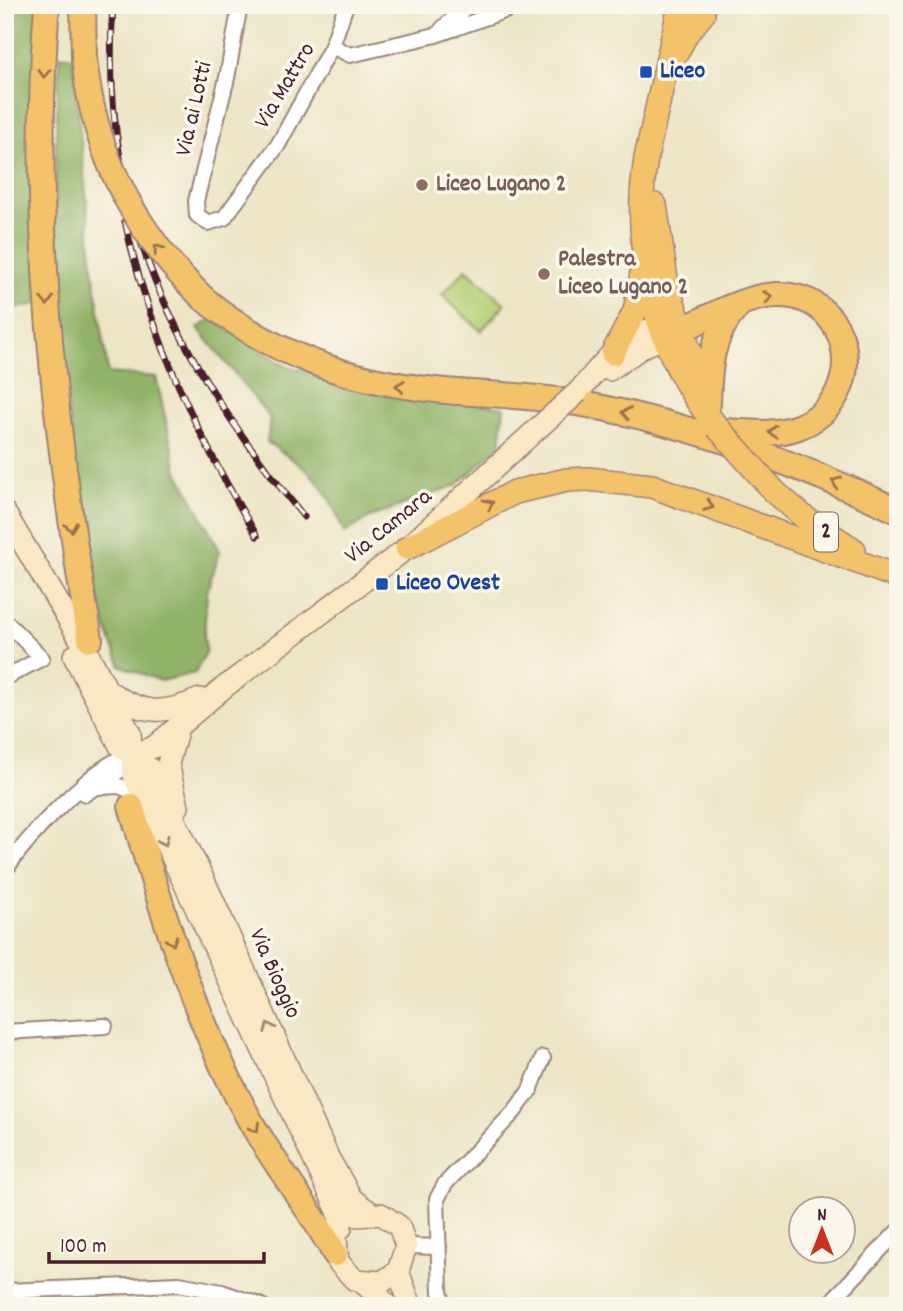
<svg xmlns="http://www.w3.org/2000/svg" width="903" height="1311" font-family="Dekko,sans-serif">
  <style>
    .green { fill: #b7d177; stroke: #807851; stroke-width: 2 }
    .forest { fill: #91b368; stroke: #6e694a; stroke-width: 2 }
    .lines { fill: none; stroke-linecap: round; stroke-linejoin: round }
    .minor-casing { stroke: #9b8278; stroke-width: 18 }
    .secondary-casing { stroke: #9b8278; stroke-width: 24 }
    .primary-casing { stroke: #9b8278; stroke-width: 26 }
    .trunk-casing { stroke: #9b8278; stroke-width: 28 }
    .minor { stroke: #fff; stroke-width: 14 }
    .secondary { stroke: #fae7c3; stroke-width: 21 }
    .primary { stroke: #f3c26a; stroke-width: 23 }
    .trunk { stroke: #f3c26a; stroke-width: 24 }
    .rail-casing { stroke: #4a1f2b; stroke-width: 7 }
    .rail { stroke: #fbf7ec; stroke-width: 4.5; stroke-dasharray: 13; stroke-linecap: butt }
    .secondary-bridge-casing { stroke: #9b8278; stroke-width: 24; stroke-linecap: butt }
    .primary-bridge-casing { stroke: #9b8278; stroke-width: 26; stroke-linecap: butt }
    .trunk-bridge-casing { stroke: #9b8278; stroke-width: 28; stroke-linecap: butt }
    .secondary-bridge { stroke: #fae7c3; stroke-width: 21 }
    .primary-bridge { stroke: #f3c26a; stroke-width: 23 }
    .trunk-bridge { stroke: #f3c26a; stroke-width: 24 }
    .oneway { stroke: #9e704a }
    .oneway2 { stroke: #a28377 }
    .transit-dot { fill: #1a4fb4; stroke: #fbf7ec; stroke-width: 2.5 }
    .education-dot { fill: #8d6e63; stroke: #fbf7ec; stroke-width: 2.5 }
    .labels { text-anchor: middle; dominant-baseline: central; stroke-width: 7; stroke-linejoin: round; paint-order: stroke }
    .shield { fill: #fbf7ec; stroke: #7f6065; stroke-width: 2 }
    .shield-label { font-size: 23px; font-weight: bold; fill: #4a1f2b }
    .transit-label { font-size: 24px; font-weight: bold; fill: #164399; stroke: #fbf7ec; text-anchor: start }
    .street-label { font-size: 24px; fill: #4a1f2b; stroke: #fbf7ec }
    .education-label { font-size: 24px; font-weight: bold; fill: #785e54; stroke: #fbf7ec; text-anchor: start }
  </style>
  <rect width="100%" height="100%" fill="#fbf7ec"/>
  <filter id="ink" filterUnits="userSpaceOnUse"><feTurbulence type="fractalNoise" baseFrequency=".0143" numOctaves="2"/><feDisplacementMap in="SourceGraphic" scale="14" xChannelSelector="R" yChannelSelector="G"/><feConvolveMatrix kernelMatrix="1 2 1 2 8 2 1 2 1" color-interpolation-filters="sRGB"/></filter>
  <filter id="wash" filterUnits="userSpaceOnUse"><feTurbulence type="fractalNoise" baseFrequency=".00686" numOctaves="4" result="noise"/><feDisplacementMap in="SourceGraphic" scale="28" xChannelSelector="R" yChannelSelector="G"/><feGaussianBlur stdDeviation="1.57" result="paint"/><feColorMatrix in="noise" values="0 0 0 0 0 0 0 0 0 0 0 0 0 0 0 0 0 1.4 0 .05"/><feComposite in="paint" operator="in"/></filter>
  <g filter="url(#wash)">
    <rect width="100%" height="100%" fill="#ece5c6"/>
    <path class="green" d="M 466,269 L 505,304 L 481,331 L 442,295 Z"/>
    <path class="forest" d="M 5,5 L 37,5 L 37,304 L 18,308 L 5,301 Z
      M 60,55 L 73,57 L 93,268 L 108,373 L 156,377 L 177,470 L 220,551 L 207,591 L 204,637 L 206,652 L 195,673 L 161,681 L 121,666 C 93,603 85,537 76,470 C 57,332 50,194 60,55 Z
      M 212,319 L 286,366 L 377,392 L 504,407 L 500,446 L 457,485 L 373,516 L 344,533 C 325,480 313,473 267,442 L 270,418 L 198,328 Z"/>
  </g>
  <g filter="url(#ink)">
    <g class="lines">
      <defs>
        <path id="minor" d="M 240,5 L 227,78 L 196,201 L 197,215 L 208,223 L 224,218 L 278,145 L 332,46 L 350,55 L 436,35 L 521,5
          M 442,29 L 468,5
          M 332,46 L 346,5
          M 5,621 L 42,658 L 5,678
          M 99,787 L 119,786 L 143,796
          M 85,794 L 125,767 L 132,755
          M 5,871 C 22,842 100,758 132,755
          M 5,1032 L 105,1026
          M 406,1246 L 439,1247
          M 5,1291 L 179,1284 L 222,1292 L 262,1306
          M 444,1306 L 440,1292 L 437,1199 L 445,1184 L 514,1112 L 530,1090 L 543,1058
          M 827,1306 L 898,1231"/>
        <path id="secondary" d="M 609,370 L 644,346 L 664,338
          M 578,392 C 602,366 623,331 660,328
          M 5,513 L 80,639 L 130,733 L 134,776 L 338,1211 L 341,1228
          M 74,656 L 120,746 L 150,769 L 209,891 L 329,1159 L 352,1199 L 371,1213
          M 110,692 C 144,715 163,715 200,699
          M 178,727 L 168,764 L 178,807
          M 132,755 L 154,747 L 222,689 L 407,548 L 537,429
          M 357,1216 L 381,1214 L 399,1226 L 406,1246 L 398,1271 L 411,1306
          M 336,1239 L 338,1262 L 355,1280 L 382,1282 L 398,1271
          M 363,1283 L 389,1306"/>
        <path id="primary" d="M 680,5 L 646,158 C 631,254 655,352 717,427
          M 676,54 L 687,33 L 703,14
          M 655,205 L 667,286 L 706,398
          M 613,353 L 635,311 L 642,273
          M 775,492 L 805,518 L 854,550
          M 407,548 L 515,492 L 567,480 L 588,479 L 652,486 L 898,577"/>
        <path id="trunk" d="M 47,5 C 30,218 54,430 90,639
          M 83,5 L 84,57
          M 204,299 C 273,355 348,381 436,390 C 485,395 535,395 583,404 C 693,425 797,463 898,511
          M 681,330 C 710,317 745,296 777,295 C 855,294 871,400 798,427 C 775,436 748,432 724,431
          M 708,403 C 709,366 711,336 737,307
          M 131,806 C 163,915 196,1024 252,1124 C 278,1169 310,1209 335,1254"/>
      </defs>
      <use href="#minor" class="minor-casing"/>
      <use href="#secondary" class="secondary-casing"/>
      <use href="#primary" class="primary-casing"/>
      <use href="#trunk" class="trunk-casing"/>
      <use href="#minor" class="minor"/>
      <use href="#secondary" class="secondary"/>
      <use href="#primary" class="primary"/>
      <use href="#trunk" class="trunk"/>
      <defs>
        <path id="rail" d="M 113,5 C 98,215 177,360 304,517
          M 125,221 C 149,334 198,438 257,536"/>
      </defs>
      <use href="#rail" class="rail-casing"/>
      <use href="#rail" class="rail"/>
      <defs>
        <path id="secondary-bridge" d="M 537,429 L 578,392"/>
        <path id="primary-bridge" d="M 717,427 L 775,492"/>
        <path id="trunk-bridge" d="M 84,57 C 93,152 135,233 204,299"/>
      </defs>
      <use href="#secondary-bridge" class="secondary-bridge-casing"/>
      <use href="#primary-bridge" class="primary-bridge-casing"/>
      <use href="#trunk-bridge" class="trunk-bridge-casing"/>
      <use href="#secondary-bridge" class="secondary-bridge"/>
      <use href="#primary-bridge" class="primary-bridge"/>
      <use href="#trunk-bridge" class="trunk-bridge"/>
    </g>
    <defs><path id="oneway-chevron" d="M-2-3.5L2.5 0L-2 3.5" fill="none" stroke-width="1.6" stroke-linecap="round" stroke-linejoin="round" transform="scale(1.75)"/></defs>
    <g class="oneway">
      <use href="#oneway-chevron" transform="translate(44 73) rotate(92)"/>
      <use href="#oneway-chevron" transform="translate(158 249) rotate(-127)"/>
      <use href="#oneway-chevron" transform="translate(768 297) rotate(-9)"/>
      <use href="#oneway-chevron" transform="translate(47 301) rotate(86)"/>
      <use href="#oneway-chevron" transform="translate(400 386) rotate(-172)"/>
      <use href="#oneway-chevron" transform="translate(626 413) rotate(-168)"/>
      <use href="#oneway-chevron" transform="translate(773 432) rotate(176)"/>
      <use href="#oneway-chevron" transform="translate(836 482) rotate(-157)"/>
      <use href="#oneway-chevron" transform="translate(489 504) rotate(-26)"/>
      <use href="#oneway-chevron" transform="translate(709 506) rotate(21)"/>
      <use href="#oneway-chevron" transform="translate(71 527) rotate(82)"/>
      <use href="#oneway-chevron" transform="translate(172 941) rotate(71)"/>
      <use href="#oneway-chevron" transform="translate(255 1128) rotate(60)"/>
    </g>
    <g class="oneway2">
      <use href="#oneway-chevron" transform="translate(164 841) rotate(65)"/>
      <use href="#oneway-chevron" transform="translate(269 1027) rotate(-113)"/>
    </g>
  </g>
  <g class="transit-dot">
    <rect x="639" y="65" width="14" height="14" rx="3.5"/>
    <rect x="375" y="577" width="14" height="14" rx="3.5"/>
  </g>
  <g class="education-dot">
    <circle cx="422" cy="185" r="7"/>
    <circle cx="544" cy="274" r="7"/>
  </g>
  <g class="labels">
    <rect class="shield" x="814" y="512.5" width="24" height="39" rx="5"/>
    <g class="shield-label">
      <text x="826" y="532">2</text>
    </g>
    <g class="transit-label">
      <text x="660" y="72">Liceo</text>
      <text x="396" y="584">Liceo Ovest</text>
    </g>
    <g class="street-label">
      <text transform="translate(286 86) rotate(-59)">Via Mattro</text>
      <text transform="translate(195 109) rotate(-77)">Via ai Lotti</text>
      <text transform="translate(389 527) rotate(-39)">Via Camara</text>
      <text transform="translate(274 974) rotate(66)">Via Bioggio</text>
    </g>
    <g class="education-label">
      <text x="436" y="185">Liceo Lugano 2</text>
      <text x="558" y="260">Palestra<tspan x="558" dy="28">Liceo Lugano 2</tspan></text>
    </g>
  </g>
  <rect width="903" height="1311" fill="none" stroke="#fbf7ec" stroke-width="28"/>
  <g transform="translate(822 1230)"><circle r="33" fill="#fbf7ec" stroke="#b4a19f" stroke-width="2"/>
  <path d="M0-5L12 26L0 18L-12 26Z" fill="#c8321e"/>
  <text y="-10" font-size="19" font-weight="bold" text-anchor="middle" fill="#4a1f2b">N</text>
  </g>
  <path d="M49 1252v10h215v-10" fill="none" stroke="#4a1f2b" stroke-width="3.5"/>
  <text x="60" y="1252" font-size="21" fill="#4a1f2b" stroke="#fbf7ec" stroke-width="5" paint-order="stroke">100 m</text>
</svg>
